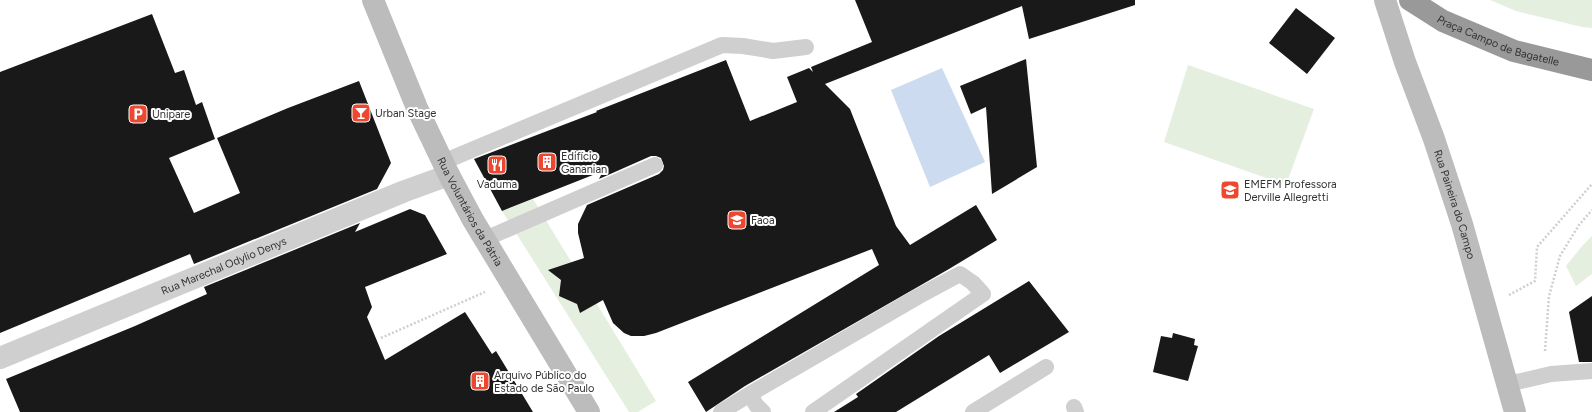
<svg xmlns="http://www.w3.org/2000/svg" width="1592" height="412" font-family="Figtree,sans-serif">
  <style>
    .green { fill: #e5efe0 }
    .water { fill: #ccdbef }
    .building { fill: #191919 }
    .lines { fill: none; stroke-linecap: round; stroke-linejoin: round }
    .path { stroke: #cfcfcf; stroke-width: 2.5; stroke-dasharray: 2 2; stroke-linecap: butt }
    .lane { stroke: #cfcfcf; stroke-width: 16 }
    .street { stroke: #cfcfcf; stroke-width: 22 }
    .secondary { stroke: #bcbcbc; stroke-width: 22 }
    .highway { stroke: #999; stroke-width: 22 }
    .labels { text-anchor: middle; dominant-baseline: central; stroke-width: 4; stroke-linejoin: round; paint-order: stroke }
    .street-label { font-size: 11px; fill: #323232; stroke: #fff }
    .poi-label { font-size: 11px; fill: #323232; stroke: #fff; text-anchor: start }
  </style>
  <rect width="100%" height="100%" fill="#fff"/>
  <path class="green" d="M 1490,0 L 1592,0 L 1592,28 L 1582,27 L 1516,11 Z
    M 1188,65 L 1314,109 L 1286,185 L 1164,142 Z
    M 533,199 L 656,401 L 638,412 L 629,412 L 502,211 Z
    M 1592,236 L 1592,274 L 1576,286 L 1566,266 L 1582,246 Z"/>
  <path class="water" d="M 942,68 L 985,162 L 930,187 L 891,90 Z"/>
  <path class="building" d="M 855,0 L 1135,0 L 1135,5 L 1029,39 L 1022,6 L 825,84 L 850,109 L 896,226 L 910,245 L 976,205 L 997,240 L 949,269 L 745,386 L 706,412 L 688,382 L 879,265 L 872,249 L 656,333 L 644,336 L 631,336 L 624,333 L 613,323 L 603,300 L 580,313 L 577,304 L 559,296 L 561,280 L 548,270 L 584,258 L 578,233 L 578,224 L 587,205 L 659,174 L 663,170 L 664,166 L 661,158 L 656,156 L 651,156 L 599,179 L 603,171 L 502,211 L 474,159 L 597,112 L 596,111 L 726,60 L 750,121 L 797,102 L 787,77 L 809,68 L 813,72 L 811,67 L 872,42 Z
    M 1296,8 L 1335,38 L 1307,74 L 1269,43 Z
    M 152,14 L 175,73 L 184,70 L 196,105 L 202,102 L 215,139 L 169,158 L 194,213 L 240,193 L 217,138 L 288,108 L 359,81 L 391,163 L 377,189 L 194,264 L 190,254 L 0,333 L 0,72 Z
    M 1026,59 L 1037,167 L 992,194 L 986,107 L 971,114 L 960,86 Z
    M 410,209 L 425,215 L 447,254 L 365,287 L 372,307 L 367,317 L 385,360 L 465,312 L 492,354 L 496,351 L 533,412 L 20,412 L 6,379 L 135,326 L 207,294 L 204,287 L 360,223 L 355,232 Z
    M 1029,281 L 1069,332 L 1000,373 L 989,355 L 896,412 L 834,412 L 858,397 L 856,394 L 939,336 Z
    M 1592,296 L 1592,362 L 1579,362 L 1569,312 Z
    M 1173,333 L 1195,339 L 1194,345 L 1198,346 L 1188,381 L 1153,372 L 1161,336 L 1172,338 Z"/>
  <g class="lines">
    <path class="path" d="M 1509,295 L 1535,281 L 1537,247 L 1592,184
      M 381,338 L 485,292
      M 1545,351 L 1549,296 L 1560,256 L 1579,225 L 1592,210"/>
    <path class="lane" d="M 443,162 L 722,45 L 743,46 L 773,51 L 806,47
      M 485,239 L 655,165
      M 1507,381 L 1517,382 L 1551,374 L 1592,371
      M 1074,407 L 1076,412
      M 721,412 L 750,394
      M 763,412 L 756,405 L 750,394 L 919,296 L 960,274 L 973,283 L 983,294 L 813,412
      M 973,412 L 1046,367"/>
    <path class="street" id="s1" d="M 0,358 L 405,191 L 449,175"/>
    <g class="secondary">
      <path id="s2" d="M 373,0 L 417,108 L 449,175 L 473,220 L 589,412"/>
      <path id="s3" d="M 1385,0 L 1405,62 L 1434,139 L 1462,224 L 1515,412"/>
    </g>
    <path class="highway" id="s4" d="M 1410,0 L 1443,21 L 1514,51 L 1592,70"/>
  </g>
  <defs>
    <symbol id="bar-square" viewBox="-11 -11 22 22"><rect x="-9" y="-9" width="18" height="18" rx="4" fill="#ed4730" stroke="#fff"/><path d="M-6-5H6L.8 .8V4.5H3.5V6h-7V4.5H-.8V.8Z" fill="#fff"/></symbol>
    <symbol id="parking-square" viewBox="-11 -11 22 22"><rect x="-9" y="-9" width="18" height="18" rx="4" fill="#ed4730" stroke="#fff"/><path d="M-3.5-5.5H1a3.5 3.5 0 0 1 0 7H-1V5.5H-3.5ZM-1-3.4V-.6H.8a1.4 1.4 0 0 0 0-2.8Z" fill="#fff"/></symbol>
    <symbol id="building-square" viewBox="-11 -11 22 22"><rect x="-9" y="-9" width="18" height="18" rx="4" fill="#ed4730" stroke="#fff"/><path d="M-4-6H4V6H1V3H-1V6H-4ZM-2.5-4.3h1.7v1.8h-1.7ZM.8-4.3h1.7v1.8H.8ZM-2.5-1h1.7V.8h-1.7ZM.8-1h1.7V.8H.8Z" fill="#fff"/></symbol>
    <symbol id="restaurant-square" viewBox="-11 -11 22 22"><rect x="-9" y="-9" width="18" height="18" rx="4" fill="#ed4730" stroke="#fff"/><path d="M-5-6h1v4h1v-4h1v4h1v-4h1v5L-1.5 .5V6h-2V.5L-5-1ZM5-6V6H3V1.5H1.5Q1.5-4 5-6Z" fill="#fff"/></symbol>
    <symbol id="school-square" viewBox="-11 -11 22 22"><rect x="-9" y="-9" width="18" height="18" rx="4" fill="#ed4730" stroke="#fff"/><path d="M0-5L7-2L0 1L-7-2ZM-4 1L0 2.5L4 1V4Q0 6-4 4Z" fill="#fff"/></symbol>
    <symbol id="university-square" viewBox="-11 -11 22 22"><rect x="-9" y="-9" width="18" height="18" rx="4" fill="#ed4730" stroke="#fff"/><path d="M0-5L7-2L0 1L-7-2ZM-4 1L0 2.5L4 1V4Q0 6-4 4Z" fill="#fff"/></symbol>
  </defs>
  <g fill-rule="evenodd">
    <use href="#bar-square" x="350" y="102" width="22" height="22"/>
    <use href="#parking-square" x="127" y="103" width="22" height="22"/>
    <use href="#building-square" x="536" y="151" width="22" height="22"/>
    <use href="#restaurant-square" x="486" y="154" width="22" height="22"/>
    <use href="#school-square" x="1219" y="179" width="22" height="22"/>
    <use href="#university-square" x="726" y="209" width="22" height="22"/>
    <use href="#building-square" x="469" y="370" width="22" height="22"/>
  </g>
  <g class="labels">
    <g class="street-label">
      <text stroke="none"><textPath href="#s4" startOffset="98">Praça Campo de Bagatelle</textPath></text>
      <text stroke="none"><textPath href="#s3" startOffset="216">Rua Paineira do Campo</textPath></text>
      <text stroke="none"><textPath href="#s2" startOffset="233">Rua Voluntários da Pátria</textPath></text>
      <text stroke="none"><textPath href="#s1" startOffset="242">Rua Marechal Odylio Denys</textPath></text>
    </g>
    <g class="poi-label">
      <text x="375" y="113">Urban Stage</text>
      <text x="152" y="114">Unipare</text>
      <text x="561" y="156">Edifício<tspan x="561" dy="13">Gananian</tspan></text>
      <text x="497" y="184" text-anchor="middle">Vaduma</text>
      <text x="1244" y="184">EMEFM Professora<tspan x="1244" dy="13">Derville Allegretti</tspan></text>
      <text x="751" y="220">Faoa</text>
      <text x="494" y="375">Arquivo Público do<tspan x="494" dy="13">Estado de São Paulo</tspan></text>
    </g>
  </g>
</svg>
